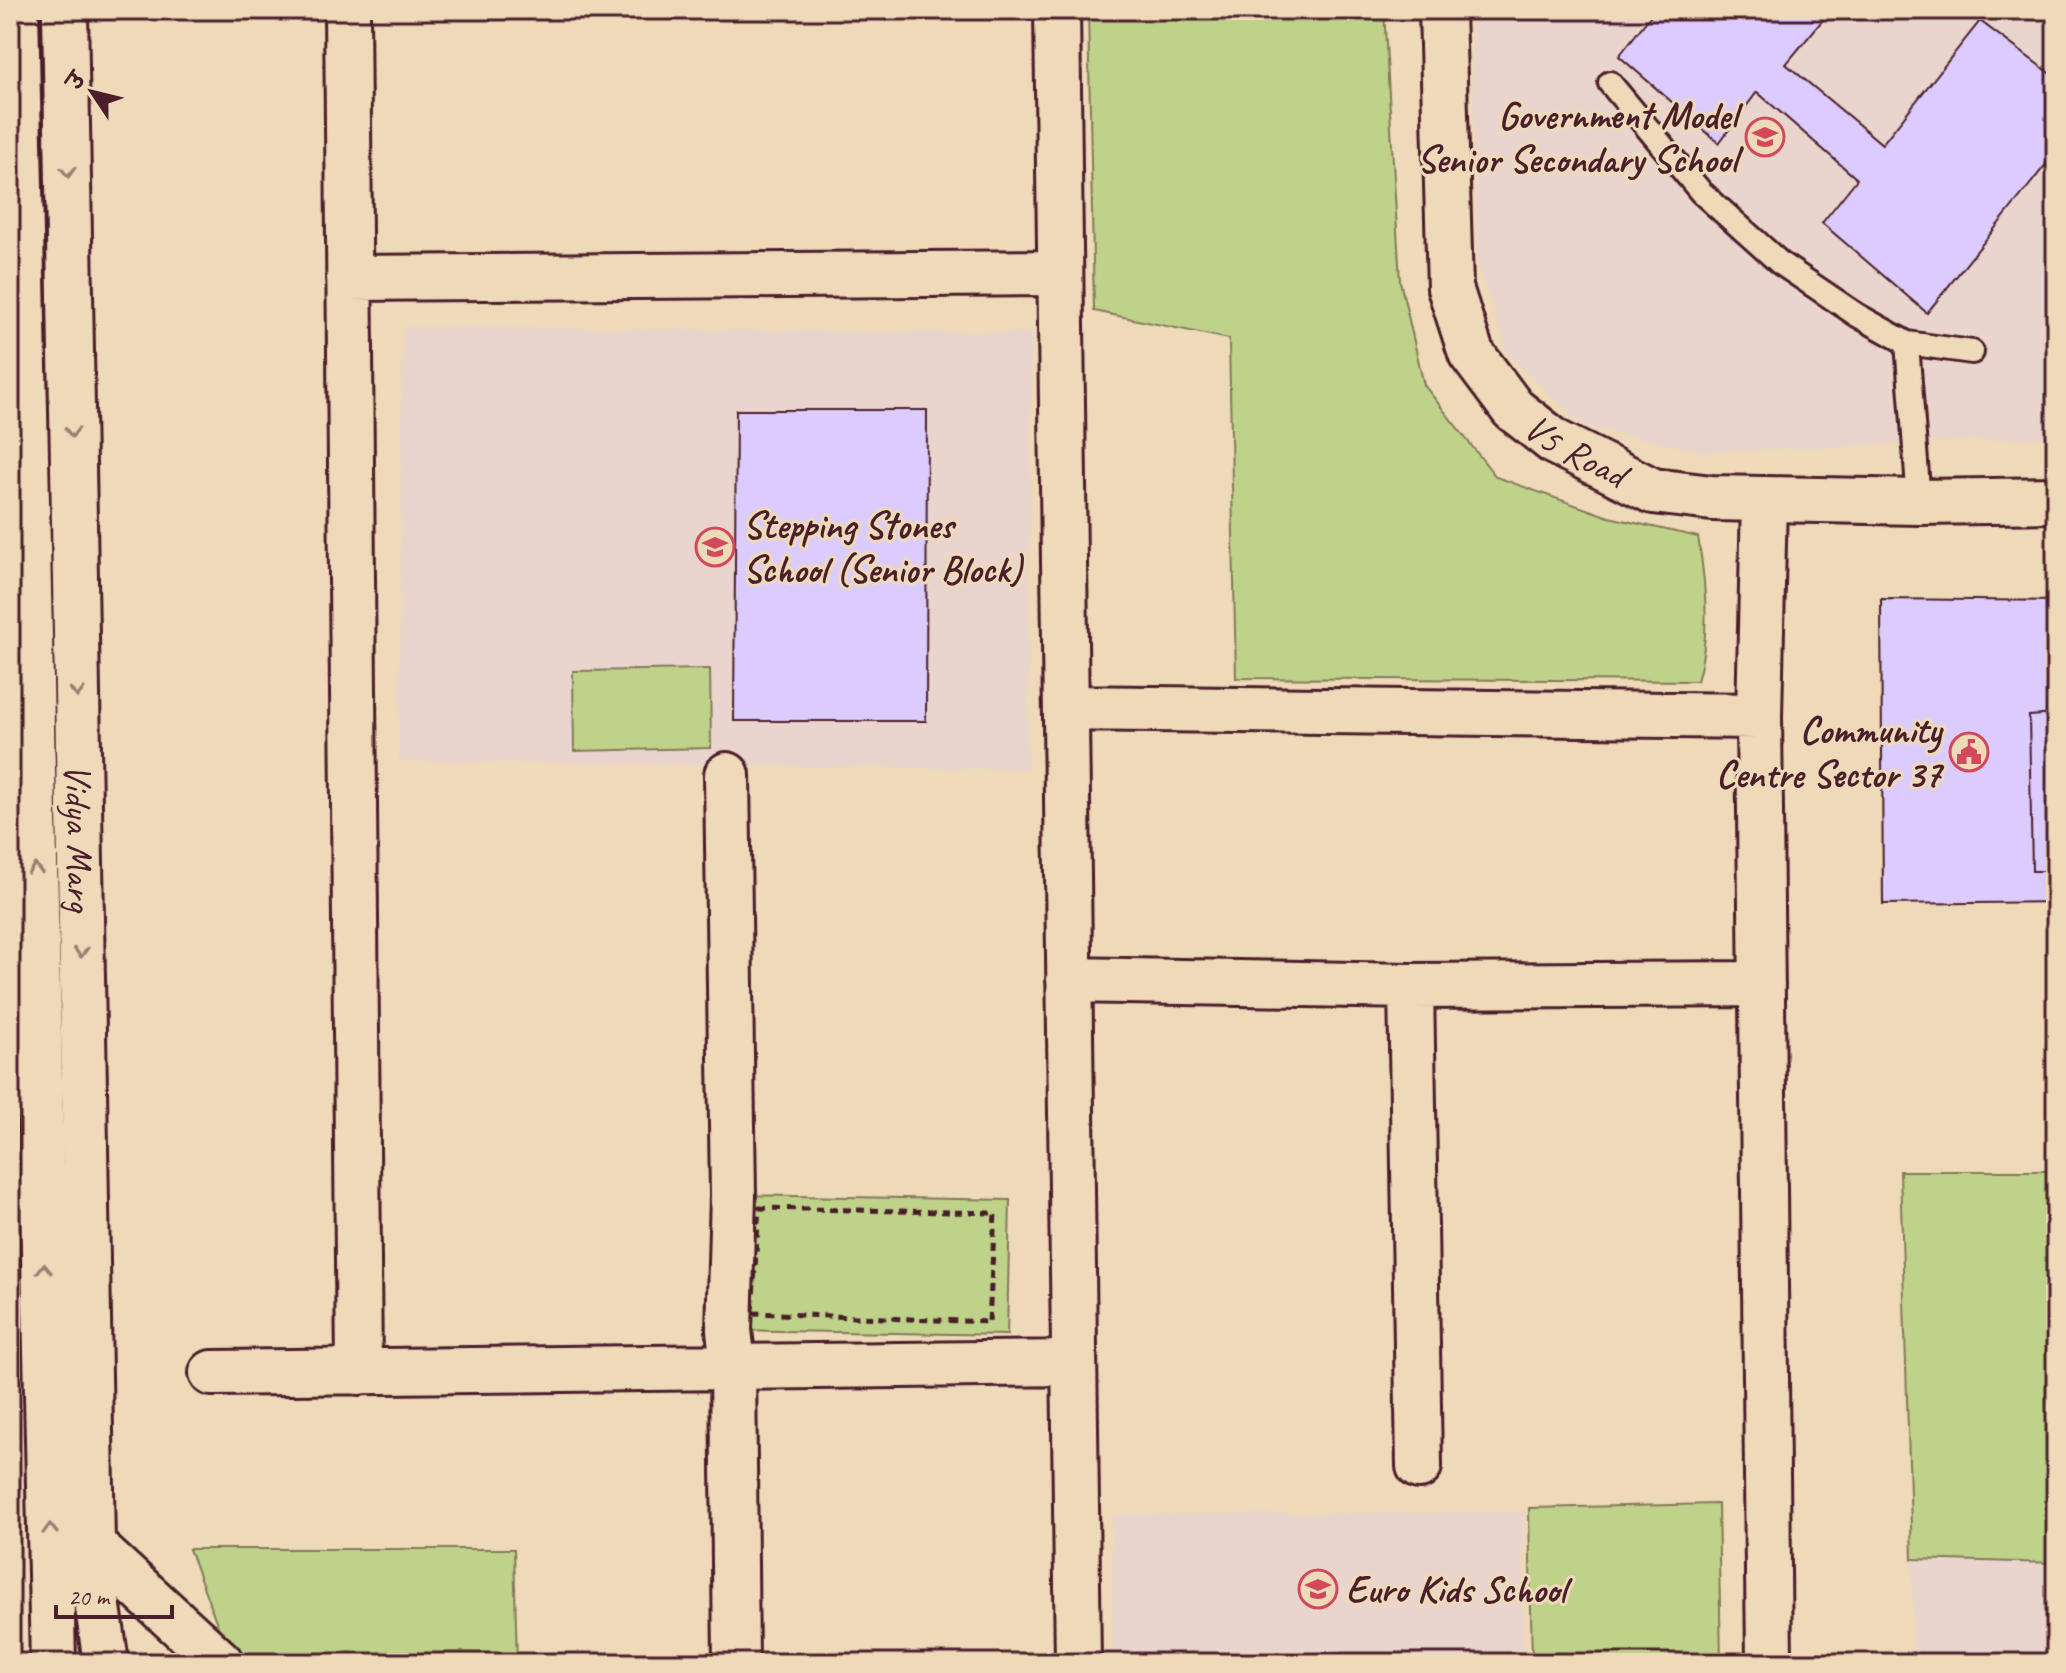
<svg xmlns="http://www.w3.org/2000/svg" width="2066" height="1673" font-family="Caveat,'Playpen Sans Deva',sans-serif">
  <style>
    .built { fill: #e9d5cd }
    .green { fill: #bed389; stroke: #84795a; stroke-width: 2 }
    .building { fill: #dcccfe; stroke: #4a1f2b; stroke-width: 2 }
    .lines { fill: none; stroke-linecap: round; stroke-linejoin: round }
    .service-casing { stroke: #4a1f2b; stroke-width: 28 }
    .minor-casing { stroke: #4a1f2b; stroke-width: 50 }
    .tertiary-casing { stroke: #4a1f2b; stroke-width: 50 }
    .secondary-casing { stroke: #4a1f2b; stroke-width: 50 }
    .path { stroke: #4a1f2b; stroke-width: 5; stroke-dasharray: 8 6; stroke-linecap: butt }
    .service { stroke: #eed9b8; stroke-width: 22 }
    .minor { stroke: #eed9b8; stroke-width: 44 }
    .tertiary { stroke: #eed9b8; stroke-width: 44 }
    .secondary { stroke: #eed9b8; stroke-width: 44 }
    .oneway { stroke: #9c7c72 }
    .labels { text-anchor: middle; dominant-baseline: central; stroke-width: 6; stroke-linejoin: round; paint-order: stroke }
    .poi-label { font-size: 38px; font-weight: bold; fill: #4a1f2b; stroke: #eed9b8; text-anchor: end }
    .street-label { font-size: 38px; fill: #4a1f2b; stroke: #eed9b8 }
  </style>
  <rect width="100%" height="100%" fill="#eed9b8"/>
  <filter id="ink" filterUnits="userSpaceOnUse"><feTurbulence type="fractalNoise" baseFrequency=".0125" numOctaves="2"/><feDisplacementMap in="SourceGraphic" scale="16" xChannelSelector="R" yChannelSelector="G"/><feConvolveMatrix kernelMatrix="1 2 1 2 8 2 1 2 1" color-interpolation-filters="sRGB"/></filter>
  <g filter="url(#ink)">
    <path class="built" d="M 1471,10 L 2056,10 L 2056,437 L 1704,452 L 1583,426 L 1509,355 L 1477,264 Z
      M 403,327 L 1032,333 L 1027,769 L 399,761 Z
      M 1523,1512 L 1523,1663 L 1113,1663 L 1112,1515 Z
      M 1912,1559 L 2056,1563 L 2056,1663 L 1914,1663 Z"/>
    <path class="green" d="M 1088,10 L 1384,10 L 1400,281 L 1424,385 L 1496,477 L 1609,517 L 1698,537 C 1706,583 1711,636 1697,681 L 1236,678 L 1229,339 L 1094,311 Z
      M 710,669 L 711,748 L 574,751 L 573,671 Z
      M 1900,1171 L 2056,1171 L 2056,1563 L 1912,1559 Z
      M 733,1195 L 1010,1200 L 1007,1335 L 729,1330 Z
      M 1718,1504 L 1721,1663 L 1532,1663 L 1529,1508 Z
      M 189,1549 L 514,1549 L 517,1663 L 235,1663 L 231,1661 Z"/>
    <path class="building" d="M 1655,10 L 1831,10 L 1786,64 L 1882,144 L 1980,21 L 2056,78 L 2056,152 L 1927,313 L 1822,223 L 1857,179 L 1757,92 L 1719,143 L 1619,56 Z
      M 736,410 L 927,410 L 926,721 L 734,721 Z
      M 1881,599 L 2056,601 L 2056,902 L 1883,904 Z
      M 2056,714 L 2056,871 L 2032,871 L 2029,716 Z"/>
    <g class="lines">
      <defs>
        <path id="service" d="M 1610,83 L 1701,192 L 1780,263 L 1857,315 L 1907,343 L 1972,352
          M 1907,343 L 1919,502"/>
        <path id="minor" d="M 347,10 L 359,1372
          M 1057,10 L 1078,1663
          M 349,278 L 1060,273
          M 1764,499 L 1759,716 L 1769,1663
          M 1066,708 L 1759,716
          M 727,775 L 733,1195 L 729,1330 L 733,1365 L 736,1663
          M 1069,980 L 1411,986 L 1762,984
          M 1411,986 L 1419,1466
          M 212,1373 L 1074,1363"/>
        <g id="tertiary">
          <path id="s1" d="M 1442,10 L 1450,288 L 1471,353 L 1513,409 L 1555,442 L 1653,491 L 1712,498 L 1919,502 L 2056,500"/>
        </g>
        <g id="secondary">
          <path d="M 16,10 L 53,1663"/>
          <path id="s2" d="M 65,10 L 92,1545 L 94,1579 L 106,1663"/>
          <path d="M 92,1545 L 221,1663"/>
        </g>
      </defs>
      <use href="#service" class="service-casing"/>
      <use href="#minor" class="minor-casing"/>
      <use href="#tertiary" class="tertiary-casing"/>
      <use href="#secondary" class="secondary-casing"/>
      <path class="path" d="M 759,1208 L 995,1213 L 989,1322 L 752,1313 Z"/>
      <use href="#service" class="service"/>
      <use href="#minor" class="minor"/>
      <use href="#tertiary" class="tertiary"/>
      <use href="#secondary" class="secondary"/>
    </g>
    <defs><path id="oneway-chevron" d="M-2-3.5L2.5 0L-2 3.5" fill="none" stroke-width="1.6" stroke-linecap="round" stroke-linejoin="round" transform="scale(2)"/></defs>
    <g class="oneway">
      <use href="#oneway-chevron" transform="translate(68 172) rotate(89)"/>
      <use href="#oneway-chevron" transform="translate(72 432) rotate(89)"/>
      <use href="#oneway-chevron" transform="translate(77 692) rotate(89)"/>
      <use href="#oneway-chevron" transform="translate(35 869) rotate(-91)"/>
      <use href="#oneway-chevron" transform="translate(81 952) rotate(89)"/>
      <use href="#oneway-chevron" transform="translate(44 1269) rotate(-91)"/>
      <use href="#oneway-chevron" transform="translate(50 1529) rotate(-91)"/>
    </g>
  </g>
  <defs>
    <symbol id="school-ring" viewBox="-11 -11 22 22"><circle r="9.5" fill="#eed9b8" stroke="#d1495b" stroke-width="1.5"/><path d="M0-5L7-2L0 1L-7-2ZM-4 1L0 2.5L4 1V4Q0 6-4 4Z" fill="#d1495b"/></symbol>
    <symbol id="civic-ring" viewBox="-11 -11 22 22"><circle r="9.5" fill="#eed9b8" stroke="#d1495b" stroke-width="1.5"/><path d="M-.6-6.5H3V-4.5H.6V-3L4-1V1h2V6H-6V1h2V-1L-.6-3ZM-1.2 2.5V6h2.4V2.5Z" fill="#d1495b"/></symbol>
  </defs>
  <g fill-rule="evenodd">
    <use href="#school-ring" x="1743" y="115" width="44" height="44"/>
    <use href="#school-ring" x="693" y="525" width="44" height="44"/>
    <use href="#civic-ring" x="1947" y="730" width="44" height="44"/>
    <use href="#school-ring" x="1296" y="1567" width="44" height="44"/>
  </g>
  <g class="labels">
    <g class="poi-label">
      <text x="1737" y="115">Government Model<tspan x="1737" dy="44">Senior Secondary School</tspan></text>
      <text x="743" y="525" text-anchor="start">Stepping Stones<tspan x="743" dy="44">School (Senior Block)</tspan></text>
      <text x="1941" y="730">Community<tspan x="1941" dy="44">Centre Sector 37</tspan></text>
      <text x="1346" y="1589" text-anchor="start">Euro Kids School</text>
    </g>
    <g class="street-label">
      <text stroke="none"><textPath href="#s1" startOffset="492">V5 Road</textPath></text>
      <text stroke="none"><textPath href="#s2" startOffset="828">Vidya Marg</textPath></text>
    </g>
  </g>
  <rect width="2066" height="1673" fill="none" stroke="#eed9b8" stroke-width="40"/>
  <rect x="20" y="20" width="2026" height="1633" fill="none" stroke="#4a1f2b" stroke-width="3" filter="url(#ink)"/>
  <g transform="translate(92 92) rotate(305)" stroke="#eed9b8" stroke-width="6" paint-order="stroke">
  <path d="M0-6L14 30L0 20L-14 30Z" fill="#4a1f2b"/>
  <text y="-12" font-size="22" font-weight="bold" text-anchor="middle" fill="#4a1f2b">उ</text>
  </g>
  <path d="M56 1605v12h116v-12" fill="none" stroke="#4a1f2b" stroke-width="4"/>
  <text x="68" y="1605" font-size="24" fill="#4a1f2b" stroke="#eed9b8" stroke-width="6" paint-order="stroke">20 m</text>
</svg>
